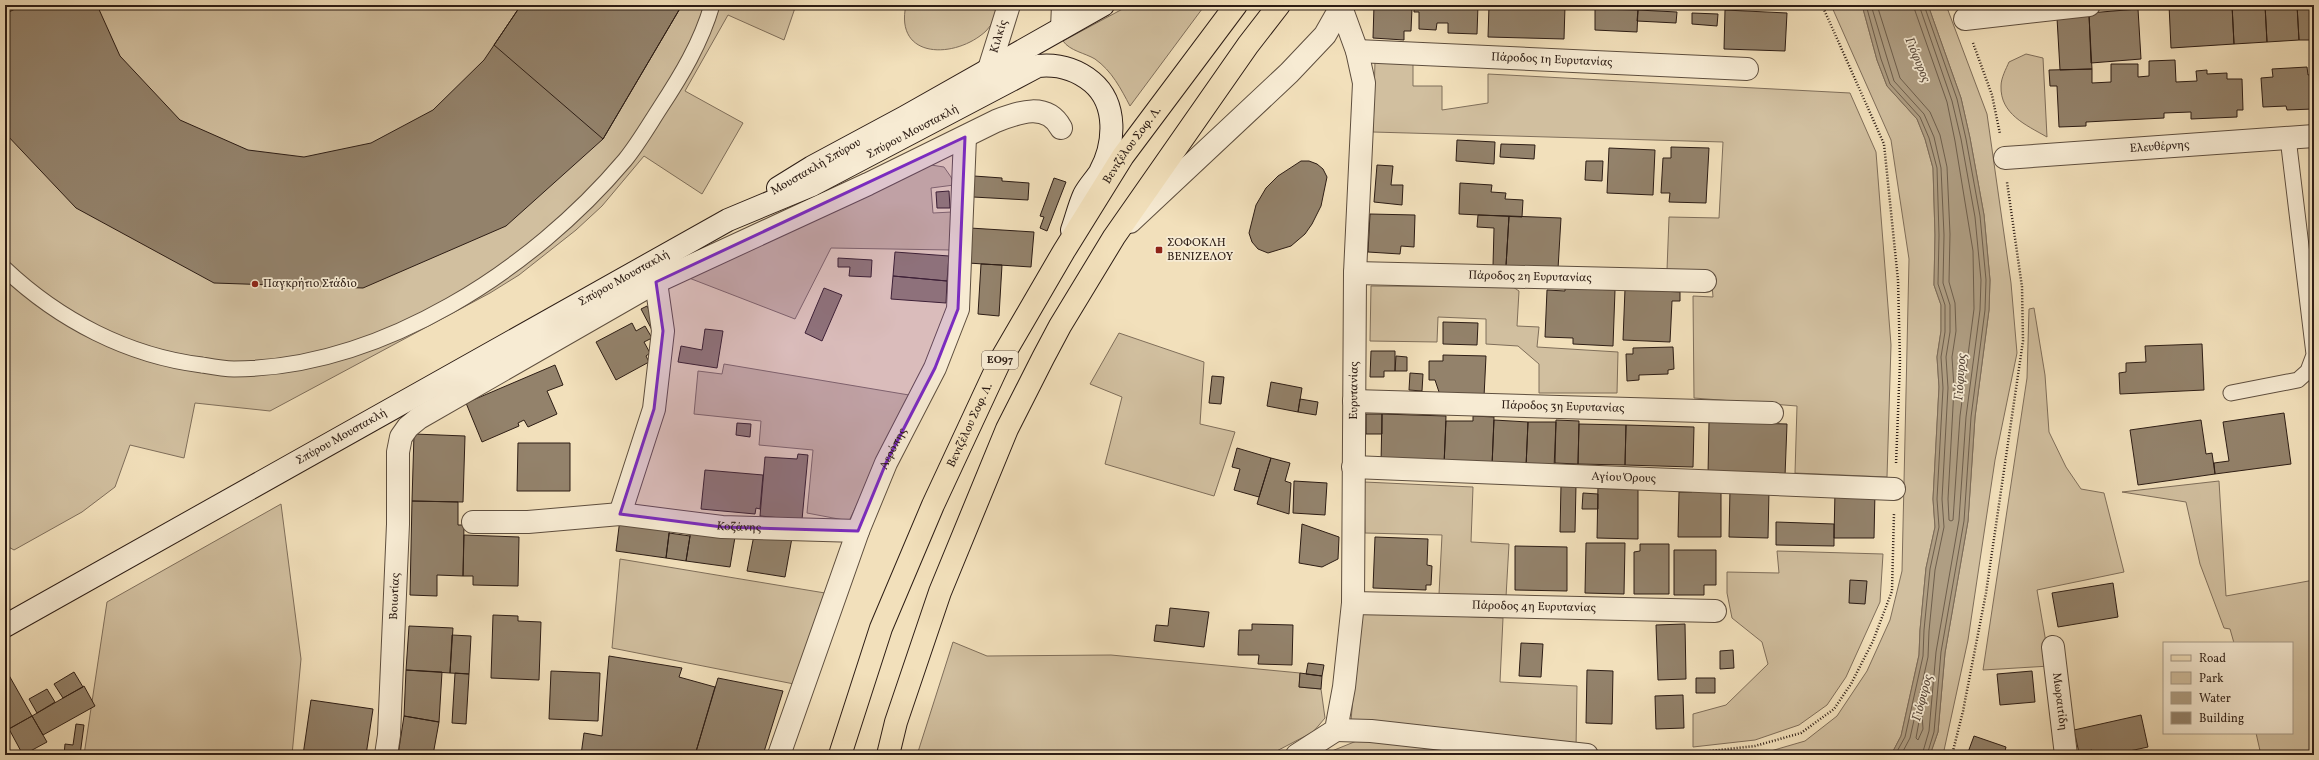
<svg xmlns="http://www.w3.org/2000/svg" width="2319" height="760" font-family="Vollkorn,serif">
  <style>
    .green { fill: #d1bf9f; stroke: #7f6e5a }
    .water { fill: #af9e83; stroke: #7b6a57 }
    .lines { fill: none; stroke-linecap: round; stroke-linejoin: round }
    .shore { stroke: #6e5e4c; stroke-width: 1 }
    .building { fill: #93826b; stroke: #2d1d15 }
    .service-casing { stroke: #5e4e3e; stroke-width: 17 }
    .minor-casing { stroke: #5e4e3e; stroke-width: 24 }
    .secondary-casing { stroke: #2d1d15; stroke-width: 24 }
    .primary-casing { stroke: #2d1d15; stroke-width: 24 }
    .path { stroke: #2d1d15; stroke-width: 2.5; stroke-dasharray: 1 2; stroke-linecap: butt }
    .service { stroke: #f7ebd3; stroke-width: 15 }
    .minor { stroke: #f7ebd3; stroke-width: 22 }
    .secondary { stroke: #f7ebd3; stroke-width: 22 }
    .primary { stroke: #f2e0bb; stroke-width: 22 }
    .marked { fill: #7b2cbf; fill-opacity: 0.2; stroke: #7b2cbf; stroke-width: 3; stroke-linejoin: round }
    .poi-dot { fill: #8f2418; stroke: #f7ebd3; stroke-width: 1.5 }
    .labels { text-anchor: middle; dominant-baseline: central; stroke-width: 3.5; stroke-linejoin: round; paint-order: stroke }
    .shield { fill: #f7ebd3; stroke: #6a5b4e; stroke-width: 1 }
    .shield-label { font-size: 11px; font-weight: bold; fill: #2d1d15 }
    .street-label { font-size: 12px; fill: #2d1d15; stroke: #f7ebd3 }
    .poi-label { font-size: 12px; fill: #2d1d15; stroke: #f7ebd3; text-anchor: start }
    .water-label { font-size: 13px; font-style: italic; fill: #5a4a3c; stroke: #f7ebd3 }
  </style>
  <rect width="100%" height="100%" fill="#f2e0bb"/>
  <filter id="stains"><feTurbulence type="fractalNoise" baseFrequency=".005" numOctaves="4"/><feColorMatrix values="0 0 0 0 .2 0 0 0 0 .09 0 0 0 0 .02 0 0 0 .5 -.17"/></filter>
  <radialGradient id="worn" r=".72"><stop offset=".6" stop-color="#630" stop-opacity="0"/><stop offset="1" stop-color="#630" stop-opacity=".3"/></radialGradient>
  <path class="green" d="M 5,5 L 796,5 L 784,40 L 728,15 L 685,91 L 743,123 L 702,194 L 644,156 L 602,206 L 576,230 L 519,275 L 490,293 L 270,411 L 195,403 L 184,458 L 130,445 L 115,487 L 82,512 L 14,550 L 5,545 Z
    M 906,5 L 1002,5 C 997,14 993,24 986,31 C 956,59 894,60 906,5 Z
    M 1130,5 L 1205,5 L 1130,106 C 1121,89 1112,71 1095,59 C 1085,53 1070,51 1063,41 Z
    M 1831,5 L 1862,5 L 1877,60 L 1887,86 L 1917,119 L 1925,139 L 1933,168 L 1935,235 L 1934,285 L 1941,305 L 1941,331 L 1937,357 L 1939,387 L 1933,499 L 1935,527 L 1926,568 L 1920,630 L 1919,655 L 1901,736 L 1891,755 L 1757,755 L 1805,741 L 1837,716 L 1867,671 L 1890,620 L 1902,571 L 1909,259 L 1891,140 Z
    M 1928,5 L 1946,5 L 1987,114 L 2011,283 L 2017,353 L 1995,460 L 1968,640 L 1943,755 L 1930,755 L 1938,732 L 1945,653 L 1968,521 L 1975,417 L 1989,310 L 1990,280 L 1984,215 L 1970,138 L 1961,98 Z
    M 2026,54 L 2043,58 L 2047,137 C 2026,125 2000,114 2001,86 C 2001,78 2006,69 2009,62 Z
    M 1375,61 L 1413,64 L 1413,86 L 1442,86 L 1442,110 L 1488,103 L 1488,74 L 1850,93 L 1876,152 L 1891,345 L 1887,477 L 1795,473 L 1797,406 L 1694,398 L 1693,296 L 1713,297 L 1711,272 L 1667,270 L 1669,217 L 1719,218 L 1723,142 L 1373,132 Z
    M 931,165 L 944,167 L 951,177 L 954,185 L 931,188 L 933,213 L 952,212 L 951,250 L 831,248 L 795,319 L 689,278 Z
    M 1371,286 L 1513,287 L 1519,291 L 1517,326 L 1539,327 L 1537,347 L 1618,352 L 1617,393 L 1539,393 L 1539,364 L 1518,346 L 1486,344 L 1486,319 L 1438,317 L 1437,342 L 1370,341 Z
    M 2034,308 L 2045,375 L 2049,432 L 2066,467 L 2081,489 L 2104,493 L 2124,572 L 2037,590 L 2050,666 L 1983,670 L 2027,378 L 2029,309 Z
    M 1119,333 L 1204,362 L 1200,424 L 1235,432 L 1214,496 L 1105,464 L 1122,397 L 1090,384 Z
    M 724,364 L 909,395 L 849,521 L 807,513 L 813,450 L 759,445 L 761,421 L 694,414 L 698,371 L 722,374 Z
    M 2219,481 L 2226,596 L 2314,580 L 2314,755 L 2261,755 L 2256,733 L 2292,733 L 2292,643 L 2234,643 L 2230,629 L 2224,628 L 2200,564 L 2186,502 L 2122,492 Z
    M 1364,482 L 1473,487 L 1471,542 L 1509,544 L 1506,597 L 1439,594 L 1442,535 L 1365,533 Z
    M 281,504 L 301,659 L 292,755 L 84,755 L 107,602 Z
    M 1777,551 L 1883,554 L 1880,602 L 1846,677 L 1827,705 L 1799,725 L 1755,740 L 1693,747 L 1693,714 L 1726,705 L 1768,664 L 1762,642 L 1732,618 L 1727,593 L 1727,572 L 1779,573 Z
    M 620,559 L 825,593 L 794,684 L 612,648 Z
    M 1360,612 L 1503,618 L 1500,682 L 1577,686 L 1576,749 L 1351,721 Z
    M 953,642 L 987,656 L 1111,655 L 1300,673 L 1299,687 L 1321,689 L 1325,718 L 1313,732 L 1269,755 L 917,755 Z
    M 1359,740 L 1508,755 L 1322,755 Z"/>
  <path class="water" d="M 1862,5 L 1928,5 L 1961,98 L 1970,138 L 1984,215 L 1990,280 L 1989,310 L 1975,417 L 1968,521 L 1945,653 L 1938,732 L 1930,755 L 1891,755 L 1901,736 L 1919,655 L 1920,630 L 1926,568 L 1935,527 L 1933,499 L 1939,387 L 1937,357 L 1941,331 L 1941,305 L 1934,285 L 1935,235 L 1933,168 L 1925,139 L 1917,119 L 1887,86 L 1877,60 Z"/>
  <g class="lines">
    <path class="shore" d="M 1866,5 L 1881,59 L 1890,84 L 1920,117 L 1929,138 L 1937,168 L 1939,235 L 1938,284 L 1945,305 L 1945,332 L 1941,357 L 1943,388 L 1937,499 L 1939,527 L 1930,569 L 1924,630 L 1923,656 L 1905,737 L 1895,755
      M 1871,5 L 1894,81 L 1924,114 L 1934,137 L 1941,168 L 1944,235 L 1943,283 L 1950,305 L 1950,332 L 1946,357 L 1948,388 L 1942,499 L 1944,527 L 1935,570 L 1929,631 L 1928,657 L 1910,738 L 1901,755
      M 1877,5 L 1900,78 L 1930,112 L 1940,135 L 1947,167 L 1950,234 L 1949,282 L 1955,303 L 1956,331 L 1952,357 L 1954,388 L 1948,499 L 1949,520 L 1951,521 L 1953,520 L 1960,416 L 1974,309 L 1973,251 L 1955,141 L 1947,102 L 1913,5
      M 1919,5 L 1952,101 L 1961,139 L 1975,217 L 1981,280 L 1980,310 L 1966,417 L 1959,520 L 1936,652 L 1929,731 L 1922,755
      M 1924,5 L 1957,99 L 1966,139 L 1980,216 L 1986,280 L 1985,310 L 1971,417 L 1964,521 L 1941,652 L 1934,732 L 1927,755
      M 1922,714 L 1923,729 L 1918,740 L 1916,738 L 1920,716 Z"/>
  </g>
  <path class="building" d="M 5,5 L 23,5 L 5,14 Z
    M 5,5 L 97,5 L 120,56 L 180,120 L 248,150 L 304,157 L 371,143 L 433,110 L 484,60 L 521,5 L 682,5 L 603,139 L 506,226 L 363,288 L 214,283 L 76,208 L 5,133 Z
    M 521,5 L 682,5 L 603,139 L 494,45 Z
    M 1374,5 L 1410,5 L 1410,8 L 1412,8 L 1411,31 L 1404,31 L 1404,40 L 1373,38 Z
    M 1414,5 L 1478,5 L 1477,34 L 1448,33 L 1448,23 L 1437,23 L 1436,30 L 1419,29 L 1419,12 L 1414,12 Z
    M 1489,5 L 1565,6 L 1564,39 L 1488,37 Z
    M 2169,5 L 2232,5 L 2234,44 L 2171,48 Z
    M 2232,5 L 2265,5 L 2267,42 L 2234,44 Z
    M 2265,5 L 2297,5 L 2299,40 L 2267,42 Z
    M 2297,5 L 2314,5 L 2314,40 L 2299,40 Z
    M 1595,9 L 1638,10 L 1637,32 L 1595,30 Z
    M 2138,9 L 2141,59 L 2091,63 L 2089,13 Z
    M 1638,10 L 1677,12 L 1676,23 L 1637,21 Z
    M 1725,10 L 1787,13 L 1785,51 L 1724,49 Z
    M 1692,13 L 1718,14 L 1717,26 L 1692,24 Z
    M 2089,16 L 2092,69 L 2060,70 L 2057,18 Z
    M 2175,60 L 2176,82 L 2197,81 L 2196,71 L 2207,70 L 2207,74 L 2227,73 L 2227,79 L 2242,79 L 2243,110 L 2237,110 L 2237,117 L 2191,119 L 2191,112 L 2164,113 L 2164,118 L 2086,122 L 2086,126 L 2059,127 L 2057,86 L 2050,86 L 2049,70 L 2092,69 L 2092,83 L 2111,82 L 2111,64 L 2138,64 L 2138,77 L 2149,76 L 2149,61 Z
    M 2307,67 L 2308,75 L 2314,74 L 2314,92 L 2311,92 L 2313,109 L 2287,110 L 2286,106 L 2263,107 L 2261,78 L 2273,77 L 2272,69 Z
    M 1457,140 L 1495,142 L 1494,164 L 1456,161 Z
    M 1501,144 L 1535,145 L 1534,159 L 1500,157 Z
    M 1671,147 L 1709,148 L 1706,203 L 1669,202 L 1670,193 L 1661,193 L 1663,158 L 1671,158 Z
    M 1609,148 L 1655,150 L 1653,195 L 1607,193 Z
    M 1301,161 L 1309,161 L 1317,164 L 1323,169 L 1327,177 L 1321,206 L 1312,224 L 1305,234 L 1291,246 L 1268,253 L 1258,249 L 1252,242 L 1249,233 L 1256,205 L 1266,188 L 1278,176 Z
    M 1586,161 L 1603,161 L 1602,181 L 1585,180 Z
    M 1377,165 L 1393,166 L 1391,185 L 1403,185 L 1402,205 L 1374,202 Z
    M 974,176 L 1002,178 L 1002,181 L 1029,183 L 1028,200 L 973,197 Z
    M 1054,178 L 1066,182 L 1047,231 L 1040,228 L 1044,217 L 1040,216 Z
    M 1460,183 L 1492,185 L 1491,192 L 1506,193 L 1505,199 L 1523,200 L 1522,217 L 1459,214 Z
    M 949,191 L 950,208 L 937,208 L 936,192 Z
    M 1370,214 L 1415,215 L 1414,247 L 1401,246 L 1400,254 L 1368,252 Z
    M 1478,215 L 1509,216 L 1506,266 L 1493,266 L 1494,228 L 1477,227 Z
    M 1509,216 L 1561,218 L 1558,269 L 1506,266 Z
    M 970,228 L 1034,232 L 1031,267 L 968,263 Z
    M 895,252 L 949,256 L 947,281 L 893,276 Z
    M 838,258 L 872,260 L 871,277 L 849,276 L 850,267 L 838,267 Z
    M 981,264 L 1002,265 L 999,316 L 978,314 Z
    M 893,276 L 947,281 L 946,303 L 891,299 Z
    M 824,288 L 842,295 L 822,341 L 805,333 Z
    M 1565,288 L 1615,290 L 1613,346 L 1573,344 L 1573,338 L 1545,337 L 1547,290 L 1565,291 Z
    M 1625,289 L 1680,292 L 1680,301 L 1672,301 L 1670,342 L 1623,340 Z
    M 647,306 L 658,327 L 652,330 L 641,309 Z
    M 1443,322 L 1478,323 L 1477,345 L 1443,344 Z
    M 632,323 L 636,331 L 645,326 L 652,338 L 644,342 L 650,353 L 646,356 L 649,362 L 616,380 L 596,342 Z
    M 705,329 L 723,331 L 717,368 L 678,362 L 681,346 L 702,350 Z
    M 2202,344 L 2204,390 L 2120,394 L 2119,373 L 2126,372 L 2126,363 L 2146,362 L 2145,346 Z
    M 1673,347 L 1674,369 L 1668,370 L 1668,374 L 1639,375 L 1639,380 L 1627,381 L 1626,354 L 1633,354 L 1633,348 Z
    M 1371,351 L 1395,351 L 1395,371 L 1384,371 L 1384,377 L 1370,377 Z
    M 1443,355 L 1486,356 L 1484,397 L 1440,395 L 1435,380 L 1429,380 L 1429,361 L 1443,361 Z
    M 1396,356 L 1407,357 L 1407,371 L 1395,371 Z
    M 555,365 L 563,385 L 547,391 L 557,414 L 528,427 L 524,420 L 518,423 L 519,426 L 482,442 L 466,403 Z
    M 1410,373 L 1423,374 L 1422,391 L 1409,390 Z
    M 1212,376 L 1224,377 L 1221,404 L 1209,403 Z
    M 1271,382 L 1302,388 L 1298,412 L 1267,406 Z
    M 1300,399 L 1318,402 L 1316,415 L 1298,412 Z
    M 2284,413 L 2291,464 L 2215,474 L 2214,463 L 2229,461 L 2223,422 Z
    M 1366,414 L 1382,414 L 1382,434 L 1366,434 Z
    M 1382,414 L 1446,416 L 1444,465 L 1381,463 Z
    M 1473,416 L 1494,417 L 1492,466 L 1444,465 L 1446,421 L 1473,421 Z
    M 1494,420 L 1528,422 L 1526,467 L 1492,466 Z
    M 1556,420 L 1579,421 L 1578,464 L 1555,463 Z
    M 2201,420 L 2206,454 L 2212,453 L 2215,474 L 2138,485 L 2130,430 Z
    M 1528,422 L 1556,422 L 1554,468 L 1526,467 Z
    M 1709,422 L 1787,424 L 1785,476 L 1708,474 Z
    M 737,423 L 751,424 L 750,437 L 736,435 Z
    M 1579,424 L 1626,425 L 1625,465 L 1578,464 Z
    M 1626,425 L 1694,427 L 1693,467 L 1625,465 Z
    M 414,434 L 465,436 L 463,502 L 412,501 Z
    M 518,443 L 570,443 L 570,491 L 517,491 Z
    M 1237,448 L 1271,458 L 1259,497 L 1234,490 L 1240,469 L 1232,467 Z
    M 798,454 L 808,455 L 802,520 L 760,516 L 765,457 L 797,459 Z
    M 1271,458 L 1290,463 L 1285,481 L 1291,483 L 1289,514 L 1257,504 Z
    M 705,470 L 763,475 L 760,509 L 756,508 L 755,514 L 701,509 Z
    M 1294,481 L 1327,483 L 1325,515 L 1293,513 Z
    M 1561,485 L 1576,485 L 1575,532 L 1560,532 Z
    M 1598,485 L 1638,486 L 1638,539 L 1597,538 Z
    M 1692,486 L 1721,486 L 1721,537 L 1678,537 L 1679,492 L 1692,492 Z
    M 1730,489 L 1769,490 L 1768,538 L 1729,537 Z
    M 1835,491 L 1875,492 L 1874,538 L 1834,538 Z
    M 1583,493 L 1598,494 L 1598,509 L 1582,509 Z
    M 412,501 L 458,502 L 458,525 L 464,525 L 463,576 L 437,575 L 437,596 L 410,595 Z
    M 620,519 L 670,527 L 666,558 L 616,551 Z
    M 1776,522 L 1834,524 L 1834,546 L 1776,545 Z
    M 1302,524 L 1339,537 L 1338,559 L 1322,567 L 1299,563 Z
    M 691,530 L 735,537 L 730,567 L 686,561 Z
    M 755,530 L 793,532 L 785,577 L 747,571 Z
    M 669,533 L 690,536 L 686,561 L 666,558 Z
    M 464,535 L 519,537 L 518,586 L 473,585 L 473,576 L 463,576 Z
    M 1375,537 L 1428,539 L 1427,565 L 1432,566 L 1431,585 L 1426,585 L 1426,590 L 1373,588 Z
    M 1586,543 L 1625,543 L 1624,594 L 1585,593 Z
    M 1640,544 L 1669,544 L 1669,594 L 1634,594 L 1634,552 L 1640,551 Z
    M 1515,546 L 1567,547 L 1567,591 L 1515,590 Z
    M 1674,550 L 1716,550 L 1716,585 L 1704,585 L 1704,595 L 1674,595 Z
    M 1850,580 L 1867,581 L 1865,604 L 1849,603 Z
    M 2113,583 L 2118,617 L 2058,627 L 2052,593 Z
    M 1170,608 L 1209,612 L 1204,647 L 1154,641 L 1156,625 L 1168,626 Z
    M 493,615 L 518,616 L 518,621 L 541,622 L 539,680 L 491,678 Z
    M 1252,624 L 1293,625 L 1292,665 L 1258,664 L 1259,655 L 1238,655 L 1239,630 L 1252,630 Z
    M 1685,624 L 1686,679 L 1658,680 L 1656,625 Z
    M 409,626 L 453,628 L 450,673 L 406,670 Z
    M 452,635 L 471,636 L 469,674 L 450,673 Z
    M 1521,643 L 1543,644 L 1541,677 L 1519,676 Z
    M 1733,650 L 1734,668 L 1720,669 L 1720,651 Z
    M 609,656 L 682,668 L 679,677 L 715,687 L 695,755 L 581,755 L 584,733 L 602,736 Z
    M 1308,663 L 1324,665 L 1322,676 L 1306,674 Z
    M 6,670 L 32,716 L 5,731 L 5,671 Z
    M 406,670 L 442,672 L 439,722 L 404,716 Z
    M 1587,670 L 1613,671 L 1612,724 L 1586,723 Z
    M 551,671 L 600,673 L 598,721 L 549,719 Z
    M 2032,671 L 2035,702 L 2000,705 L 1997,674 Z
    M 74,672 L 83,687 L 63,698 L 54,684 Z
    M 455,673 L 469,674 L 466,724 L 452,723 Z
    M 1300,673 L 1322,676 L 1321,689 L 1299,687 Z
    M 718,678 L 783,691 L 763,755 L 695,755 Z
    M 1696,678 L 1715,678 L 1715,693 L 1696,693 Z
    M 84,686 L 95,706 L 43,735 L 32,716 Z
    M 47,689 L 55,702 L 37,713 L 29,699 Z
    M 1683,695 L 1684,728 L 1656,729 L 1655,696 Z
    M 311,700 L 373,709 L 366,755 L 303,755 Z
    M 2141,715 L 2148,747 L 2111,755 L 2093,755 L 2092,750 L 2079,753 L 2074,730 Z
    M 32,716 L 47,742 L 23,755 L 9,729 Z
    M 404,716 L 439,722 L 433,755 L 398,755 Z
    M 76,724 L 84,725 L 80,755 L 64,755 L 65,744 L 73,745 Z
    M 1974,736 L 2006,747 L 2004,755 L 1967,755 Z"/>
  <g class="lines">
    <defs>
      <path id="service" d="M 2288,138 L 2314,354
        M 5,269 C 59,320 128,356 202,365 C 213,367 223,369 234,369 C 382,368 532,270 625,160 C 638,144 649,125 660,108 C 681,76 701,43 712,5
        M 2231,393 L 2298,380 L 2308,371 L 2314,355"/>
      <g id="minor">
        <path d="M 1965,19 L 2089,5"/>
        <path d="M 1062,28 L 1063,5"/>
        <path id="s1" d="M 1357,51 L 1747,69"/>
        <path id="s2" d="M 989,69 L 1009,5"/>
        <path id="s3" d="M 2005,158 L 2314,136"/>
        <path d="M 1130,222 L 1289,73 L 1325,35 L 1342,5"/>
        <path id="s4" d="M 1355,273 L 1705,281"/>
        <path id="s5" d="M 1354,401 L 1772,413"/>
        <path id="s6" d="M 1353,467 L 1894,489"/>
        <path d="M 620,514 L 654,409 L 663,331 L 656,282"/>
        <path id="s7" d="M 473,522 L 528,522 L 620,514 L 722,527 L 858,531"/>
        <path id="s8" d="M 1353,603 L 1715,611"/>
        <path id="s9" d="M 2053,647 L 2066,755"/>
        <path d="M 1336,730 L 1371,731 L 1587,755"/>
        <path id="s10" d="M 386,755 L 389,735 L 398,524 L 398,452 L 401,437 L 408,427 L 419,418 L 656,282 L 868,184 L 996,121 C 1019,112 1047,102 1061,128"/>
        <path id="s11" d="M 779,755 L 858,531 L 886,463 L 935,368 L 958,309 L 965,137"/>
        <path id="s12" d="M 1297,755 L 1336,730 L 1344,687 L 1353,603 L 1355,273 L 1364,83 L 1357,51 L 1341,7"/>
      </g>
      <g id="secondary">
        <path d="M 778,188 L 812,167 L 905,117 L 1103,5"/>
        <path id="s13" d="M 5,626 L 728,220 L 812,185 L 1038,66 C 1058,64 1076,69 1092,82 C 1118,104 1115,144 1100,172 C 1095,180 1088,187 1084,195 C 1079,206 1076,219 1072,230"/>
      </g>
      <g id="primary">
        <path id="s14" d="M 840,755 L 881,628 L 933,505 L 1000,361 L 1064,251 L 1123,156 L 1236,5"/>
        <path d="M 888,755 L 896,722 L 940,592 L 1007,429 L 1043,358 L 1060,326 L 1114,237 L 1248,45 L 1279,5"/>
      </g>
    </defs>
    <use href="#service" class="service-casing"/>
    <use href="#minor" class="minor-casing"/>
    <use href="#secondary" class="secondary-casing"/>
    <use href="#primary" class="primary-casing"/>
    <path class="path" d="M 1822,5 L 1884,144 L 1898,280 L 1900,362 L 1896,464
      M 1973,43 L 1992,95 L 2000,134
      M 1674,755 L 1755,746 L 1801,733 L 1834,709 L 1851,684 L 1873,641 L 1892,591 L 1894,513
      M 1952,755 L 1963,711 L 1986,593 L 2023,341 L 2022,287 L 2007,182"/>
    <use href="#service" class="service"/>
    <use href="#minor" class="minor"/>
    <use href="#secondary" class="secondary"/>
    <use href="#primary" class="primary"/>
  </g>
  <path class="marked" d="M 965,137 L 958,309 L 935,368 L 886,463 L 858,531 L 722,527 L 620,514 L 654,409 L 663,331 L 656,282 Z"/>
  <g class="poi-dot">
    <rect x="1155" y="246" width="8" height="8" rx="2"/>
    <circle cx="255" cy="284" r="4"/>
  </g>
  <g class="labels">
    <rect class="shield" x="982" y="351" width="36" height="18" rx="3"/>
    <g class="shield-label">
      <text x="1000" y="360">ΕΟ97</text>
    </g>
    <g class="street-label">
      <text stroke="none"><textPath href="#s2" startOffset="34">Κιλκίς</textPath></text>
      <text stroke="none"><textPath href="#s1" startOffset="195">Πάροδος 1η Ευρυτανίας</textPath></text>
      <text stroke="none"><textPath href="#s13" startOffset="1034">Σπύρου Μουστακλή</textPath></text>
      <text stroke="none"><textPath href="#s14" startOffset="679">Βενιζέλου Σοφ. Λ.</textPath></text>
      <text stroke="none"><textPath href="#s3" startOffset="155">Ελευθέρνης</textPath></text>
      <text transform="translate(816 167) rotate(-30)">Μουστακλή Σπύρου</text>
      <text stroke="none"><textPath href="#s4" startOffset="175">Πάροδος 2η Ευρυτανίας</textPath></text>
      <text stroke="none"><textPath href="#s13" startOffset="710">Σπύρου Μουστακλή</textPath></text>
      <text stroke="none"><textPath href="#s12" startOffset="387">Ευρυτανίας</textPath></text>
      <text stroke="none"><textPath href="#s5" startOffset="209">Πάροδος 3η Ευρυτανίας</textPath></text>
      <text stroke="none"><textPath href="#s14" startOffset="355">Βενιζέλου Σοφ. Λ.</textPath></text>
      <text stroke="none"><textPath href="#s13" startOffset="386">Σπύρου Μουστακλή</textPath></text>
      <text stroke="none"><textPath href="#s11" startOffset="327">Αερόπης</textPath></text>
      <text stroke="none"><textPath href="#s6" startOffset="271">Αγίου Όρους</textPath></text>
      <text stroke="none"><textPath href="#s7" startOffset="267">Κοζάνης</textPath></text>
      <text stroke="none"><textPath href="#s10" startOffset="159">Βοιωτίας</textPath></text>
      <text stroke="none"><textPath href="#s8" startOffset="181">Πάροδος 4η Ευρυτανίας</textPath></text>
      <text stroke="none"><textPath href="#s9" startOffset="55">Μωραιτίδη</textPath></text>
    </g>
    <g class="poi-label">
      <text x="1167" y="243">ΣΟΦΟΚΛΗ<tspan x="1167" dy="14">ΒΕΝΙΖΕΛΟΥ</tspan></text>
      <text x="263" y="284">Παγκρήτιο Στάδιο</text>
    </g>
    <g class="water-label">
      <text transform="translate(1917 60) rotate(68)">Γιόφυρος</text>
      <text transform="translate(1961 377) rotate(-86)">Γιόφυρος</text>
      <text transform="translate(1923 698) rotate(-75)">Γιόφυρος</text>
    </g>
  </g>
  <rect width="2319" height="760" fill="none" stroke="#f2e0bb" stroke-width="20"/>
  <rect x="6" y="6" width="2307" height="748" fill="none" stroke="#2d1d15" stroke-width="2"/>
  <rect x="10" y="10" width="2299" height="740" fill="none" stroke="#2d1d15"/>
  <rect x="2163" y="642" width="130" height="92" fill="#f7ebd3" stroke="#a69987"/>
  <rect x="2171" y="655" width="20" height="6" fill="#f2e0bb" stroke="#a69987"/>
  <text x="2199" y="662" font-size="12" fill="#2d1d15">Road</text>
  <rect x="2171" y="672" width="20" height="12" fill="#d1bf9f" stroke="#a69987"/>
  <text x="2199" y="682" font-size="12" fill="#2d1d15">Park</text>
  <rect x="2171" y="692" width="20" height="12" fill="#af9e83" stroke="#a69987"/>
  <text x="2199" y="702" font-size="12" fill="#2d1d15">Water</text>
  <rect x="2171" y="712" width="20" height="12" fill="#93826b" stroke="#a69987"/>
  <text x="2199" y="722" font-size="12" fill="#2d1d15">Building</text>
  <rect width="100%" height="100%" filter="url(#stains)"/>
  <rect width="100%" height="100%" fill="url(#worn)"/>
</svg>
